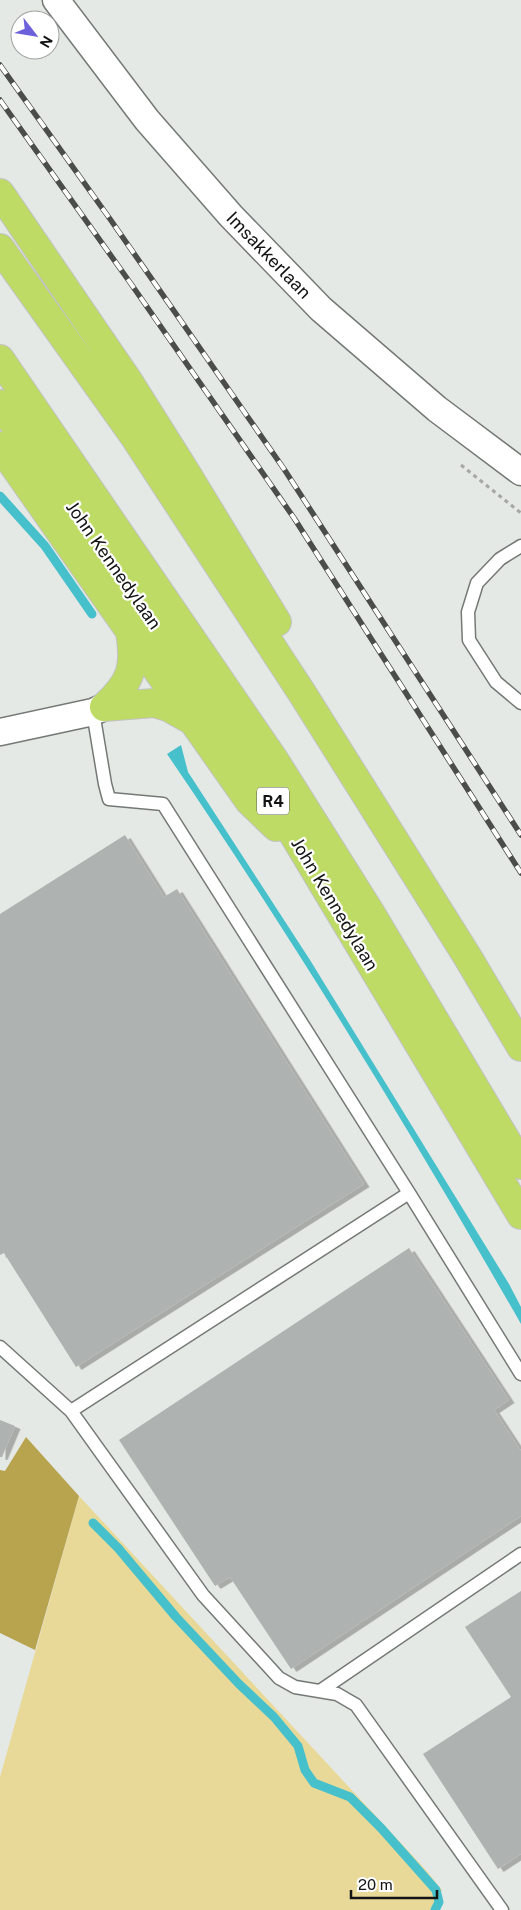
<svg xmlns="http://www.w3.org/2000/svg" width="521" height="1910" font-family="'Public Sans',sans-serif">
  <style>
    .green { fill: #e9d999 }
    .forest { fill: #b8a34f }
    .water { fill: #46c0cb }
    .lines { fill: none; stroke-linecap: round; stroke-linejoin: round }
    .stream { stroke: #46c0cb; stroke-width: 9 }
    .building { fill: #aeb2b1; filter: url(#shadow) }
    .service-casing { stroke: #757976; stroke-width: 15 }
    .minor-casing { stroke: #757976; stroke-width: 29 }
    .trunk-casing { stroke: #c2c2c2; stroke-width: 30 }
    .path { stroke: #a5a8a5; stroke-width: 3; stroke-dasharray: 4 4; stroke-linecap: butt }
    .service { stroke: #fff; stroke-width: 12 }
    .minor { stroke: #fff; stroke-width: 26 }
    .trunk { stroke: #bedb66; stroke-width: 28 }
    .rail-casing { stroke: #4b4d4b; stroke-width: 5.5 }
    .rail { stroke: #fff; stroke-width: 4; stroke-dasharray: 11; stroke-linecap: butt }
    .labels { text-anchor: middle; dominant-baseline: central; stroke-width: 4.5; stroke-linejoin: round; paint-order: stroke }
    .shield { fill: #fff; stroke: #5a5a5a; stroke-width: 1 }
    .shield-label { font-size: 16px; font-weight: bold; fill: #131413 }
    .street-label { font-size: 18px; fill: #131413; stroke: #fff }
  </style>
  <defs>
    <filter id="shadow"><feDropShadow dx="5.5" dy="3" stdDeviation="0" flood-color="#0004"/></filter>
  </defs>
  <rect width="100%" height="100%" fill="#e5e9e5"/>
  <path class="green" d="M 79,1496 L 425,1869 L 442,1890 L 431,1910 L 0,1910 L 0,1777 Z"/>
  <path class="forest" d="M 26,1437 L 79,1496 L 35,1650 L 0,1633 L 0,1470 L 5,1471 Z"/>
  <path class="water" d="M 181,745 L 188,772 L 310,960 L 509,1284 L 521,1307 L 521,1324 C 410,1130 293,939 167,754 Z"/>
  <g class="lines">
    <path class="stream" d="M 0,496 L 45,546 L 92,614
      M 93,1523 L 118,1548 L 176,1617 L 239,1684 L 274,1717 L 298,1746 L 305,1770 L 314,1783 L 350,1797 L 381,1828 L 436,1890 L 439,1902 L 435,1910"/>
  </g>
  <path class="building" d="M 125,835 L 164,897 L 177,889 L 364,1184 L 76,1367 L 4,1253 L 0,1255 L 0,914 Z
    M 409,1248 L 509,1400 L 494,1410 L 521,1451 L 521,1516 L 291,1669 L 230,1577 L 215,1586 L 119,1440 Z
    M 0,1420 L 15,1426 L 2,1457 L 0,1457 Z
    M 521,1591 L 521,1854 L 498,1869 L 423,1754 L 511,1697 L 465,1627 Z"/>
  <g class="lines">
    <defs>
      <path id="service" d="M 521,546 L 500,559 L 477,583 L 468,612 L 469,640 L 496,682 L 521,703
        M 93,712 L 105,784 L 109,799 L 163,804 L 409,1193 L 521,1374
        M 0,1347 L 71,1411 L 203,1595 L 279,1678 L 295,1687 L 337,1694 L 356,1705 L 502,1910
        M 71,1411 L 409,1193
        M 320,1691 L 521,1554"/>
      <path id="minor" d="M 56,0 L 147,120 L 231,216 L 321,309 L 437,409 L 521,472
        M 0,732 L 93,712 L 104,707"/>
      <path id="trunk" d="M 0,193 L 129,382 L 185,471 L 277,622
        M 0,248 L 134,436 L 302,693 L 467,956 L 521,1047
        M 0,359 L 275,761 L 370,912 L 521,1165
        M 0,404 L 125,580 L 277,807 L 521,1215
        M 0,446 L 249,801 L 276,827
        M 104,707 L 154,703 L 168,707 L 191,720
        M 104,707 C 131,683 136,667 130,632"/>
    </defs>
    <use href="#service" class="service-casing"/>
    <use href="#minor" class="minor-casing"/>
    <use href="#trunk" class="trunk-casing"/>
    <path class="path" d="M 461,465 L 521,513"/>
    <use href="#service" class="service"/>
    <use href="#minor" class="minor"/>
    <use href="#trunk" class="trunk"/>
    <defs>
      <path id="rail" d="M 0,65 L 110,219 L 284,469 L 521,835
        M 0,100 L 129,281 L 294,518 L 521,873"/>
    </defs>
    <use href="#rail" class="rail-casing"/>
    <use href="#rail" class="rail"/>
  </g>
  <g class="labels">
    <rect class="shield" x="257" y="787.5" width="32" height="27" rx="4"/>
    <g class="shield-label">
      <text x="273" y="801">R4</text>
    </g>
    <g class="street-label">
      <text transform="translate(269 255) rotate(46)">Imsakkerlaan</text>
      <text transform="translate(114 565) rotate(55)">John Kennedylaan</text>
      <text transform="translate(335 904) rotate(59)">John Kennedylaan</text>
    </g>
  </g>
  <g transform="translate(35 35) rotate(121)"><circle r="24" fill="#ffffff" stroke="#a1a1a1"/>
  <path d="M0-4L9 19L0 12L-9 19Z" fill="#6d61db"/>
  <text y="-8" font-size="14" font-weight="bold" text-anchor="middle" fill="#131413">N</text>
  </g>
  <path d="M351 1890v8h86v-8" fill="none" stroke="#131413" stroke-width="2.5"/>
  <text x="358" y="1890" font-size="15" fill="#131413" stroke="#ffffff" stroke-width="4" paint-order="stroke">20 m</text>
</svg>
